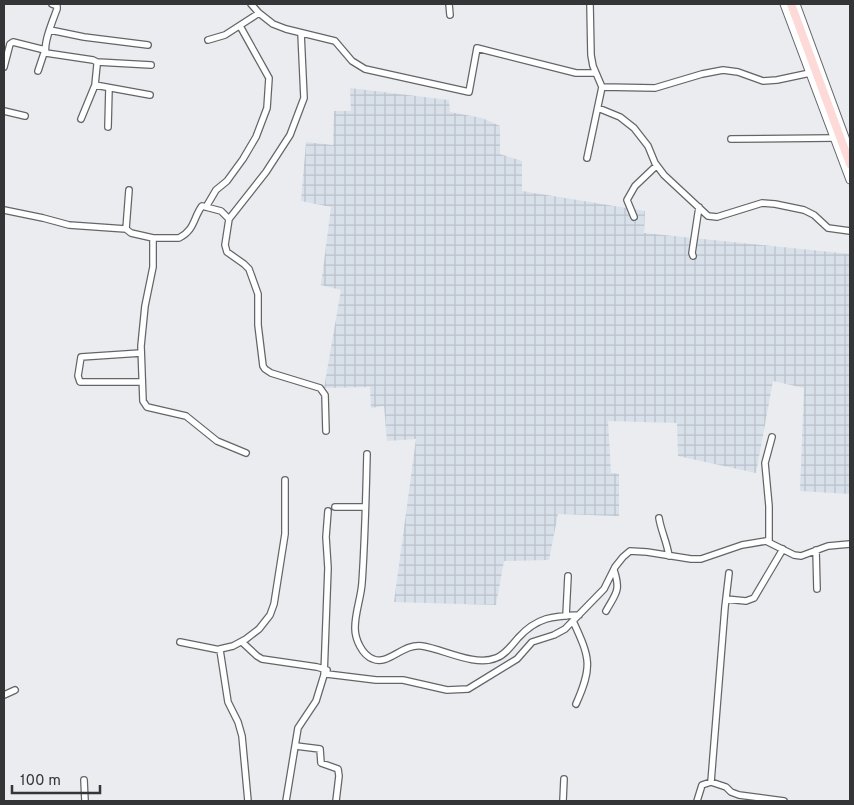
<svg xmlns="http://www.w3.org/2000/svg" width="854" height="805" font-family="Overpass,sans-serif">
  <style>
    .industrial { fill: url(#industrial-grid) }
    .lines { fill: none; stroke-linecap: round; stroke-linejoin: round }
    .minor-casing { stroke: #636568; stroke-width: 8 }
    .tertiary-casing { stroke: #636568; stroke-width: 9 }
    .secondary-casing { stroke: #636568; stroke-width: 10 }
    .minor { stroke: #fff; stroke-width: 5.5 }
    .tertiary { stroke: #fff; stroke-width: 7 }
    .secondary { stroke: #fddad8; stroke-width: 8 }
  </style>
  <defs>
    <pattern id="industrial-grid" width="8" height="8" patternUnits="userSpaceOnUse" patternTransform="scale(1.25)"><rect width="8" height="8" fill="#d8e0ea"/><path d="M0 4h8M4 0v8" fill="none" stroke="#bac1c9"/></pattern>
  </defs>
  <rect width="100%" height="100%" fill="#eaecf0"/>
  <path class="industrial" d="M 350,88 L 449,100 L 450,112 L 482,118 L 500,126 L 500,154 L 522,161 L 522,191 L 645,211 L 644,233 L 850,254 L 850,494 L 800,491 L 804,388 L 773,381 L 756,473 L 678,456 L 677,423 L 608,421 L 611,473 L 619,474 L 619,516 L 558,514 L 549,560 L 504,561 L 496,605 L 394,602 L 416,439 L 387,441 L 384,406 L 371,408 L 370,387 L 324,388 L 341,290 L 321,285 L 331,207 L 301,201 L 306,142 L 333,145 L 334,111 L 351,111 Z"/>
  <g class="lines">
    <defs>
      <path id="minor" d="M 52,4 L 57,6 L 57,9 C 53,20 43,43 46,53 L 93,60 L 97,62 L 97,65 L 95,85 L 150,95
        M 251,4 L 259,13 L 273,24 L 286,29 L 335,41 L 352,61 L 365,69 L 469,92 L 477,48 L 576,73 L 595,73
        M 449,4 L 450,15
        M 50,30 L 84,37 L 148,45
        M 208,40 L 225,35 L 259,13
        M 97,62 L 151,65
        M 4,67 L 10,44 L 13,42 L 45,50 L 38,71
        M 602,87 L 655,88 L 702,74 L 723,70 L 738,72 L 763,81 L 777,80 L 810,73
        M 598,108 L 620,117 L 634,128 L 648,146 L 655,163 L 664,175 L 708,216 L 717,217 L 762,203 L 775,204 L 804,210 L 814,215 L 828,228 L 850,231
        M 4,111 L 25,116
        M 81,119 L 95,85
        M 108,127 L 109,88
        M 731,139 L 834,138
        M 587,158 L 602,87 L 593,66 L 591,55 L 590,4
        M 129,190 L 126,229 L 131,233 L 153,238
        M 206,207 L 216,190 L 227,181 L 243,159 L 256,137 L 267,108 L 269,78 L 240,26
        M 4,210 L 43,218 L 69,225 L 126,229
        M 634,217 L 627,200 L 635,186 L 656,166
        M 229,219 L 266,172 L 290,135 L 304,98 L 301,33
        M 693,256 L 692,253 L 699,207
        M 141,353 L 81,357 L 78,376 L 80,382 L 141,382
        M 246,453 L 217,441 L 186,416 L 147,407 L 143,401 L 141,346 L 145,306 L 153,267 L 153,238 L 179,238 C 195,230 193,218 202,206 L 221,211 L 229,219 L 225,245 L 227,252 L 244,264 L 249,269 L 258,294 L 258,325 L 263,366 L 265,369 L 271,373 L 320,388 L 325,395 L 326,431
        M 367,454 C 366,497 365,540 362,583 C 361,598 355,612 355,628 C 355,639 362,655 373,659 C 388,666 403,643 422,646 C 443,649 475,667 496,658 C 505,655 512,645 518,638 C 537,617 553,616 579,615
        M 335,507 L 365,507
        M 659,518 C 661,531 667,542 669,556
        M 769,541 L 769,506 L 765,463 L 772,437
        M 816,550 L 817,589
        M 729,573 L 725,607 L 711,782 L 726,787 L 731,792 L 739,795 L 784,801
        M 726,599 L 746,601 L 754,598 L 783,549
        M 606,611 C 616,593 621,591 614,570
        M 566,616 L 568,576
        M 573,621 C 590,658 593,666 576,704
        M 180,642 L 220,650 L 228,702 L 238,722 L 242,736 L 248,801
        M 242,642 L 257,656 L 262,659 L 317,667 L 327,670
        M 220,649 L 233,646 L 246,639 L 259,629 L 270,615 L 274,604 L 285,534 L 285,480
        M 324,675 L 328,568 L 326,537 L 328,511
        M 4,695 L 15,690
        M 296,746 L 320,749 L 321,763 L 338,769 L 339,776 L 336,801
        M 84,780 L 85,801
        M 286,801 L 298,728 L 316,701 L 324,675 L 327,674 L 376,680 L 403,680 L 447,690 L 468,689 L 517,659 L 532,642 L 554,635 L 565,629 L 604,589 L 615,567 L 623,557 L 630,551 L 647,552 L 691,559 L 701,559 L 742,545 L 766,541 L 794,555 L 801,556 L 828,546 L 850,544
        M 563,801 L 564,779
        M 697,801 L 702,785 L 711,782"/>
      <path id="tertiary" d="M 784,4 L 850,180
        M 796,4 L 850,151"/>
      <path id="secondary" d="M 791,4 L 850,164"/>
    </defs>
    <use href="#minor" class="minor-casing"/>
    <use href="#tertiary" class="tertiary-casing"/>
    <use href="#secondary" class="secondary-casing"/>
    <use href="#minor" class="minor"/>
    <use href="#tertiary" class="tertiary"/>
    <use href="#secondary" class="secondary"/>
  </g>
  <rect width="854" height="805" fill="none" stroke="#333536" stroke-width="10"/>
  <path d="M12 785v8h88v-8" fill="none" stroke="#333536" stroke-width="2.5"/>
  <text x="20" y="785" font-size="15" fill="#333536" stroke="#eaecf0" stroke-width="4" paint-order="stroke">100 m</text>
</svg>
